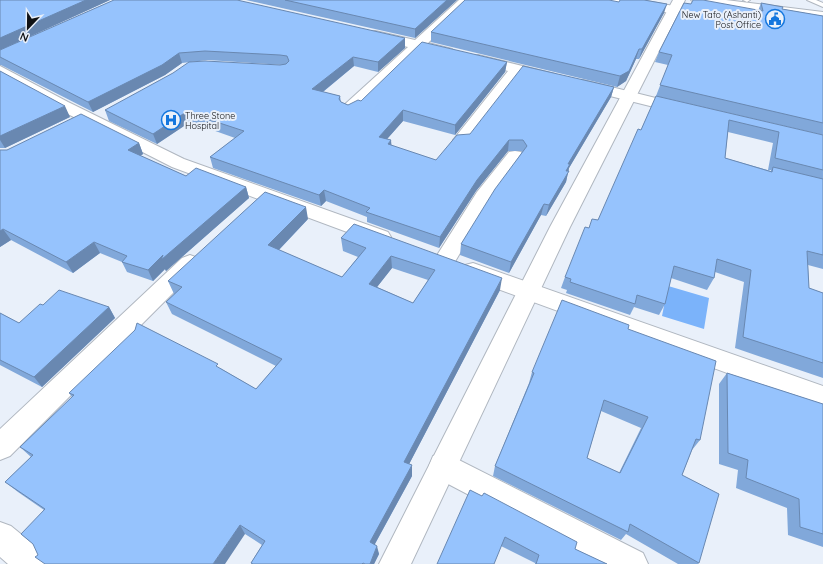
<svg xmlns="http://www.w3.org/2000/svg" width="823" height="564" font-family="Quicksand,sans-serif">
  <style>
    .forest { fill: #7bb3fa }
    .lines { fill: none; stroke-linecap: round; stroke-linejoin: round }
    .lane-casing { stroke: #b0b7c0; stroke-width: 2 }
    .street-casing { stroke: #b0b7c0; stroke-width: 2 }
    .secondary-casing { stroke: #b0b7c0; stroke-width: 2 }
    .highway-casing { stroke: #b0b7c0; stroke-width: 2 }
    .lane { fill: #fff; fill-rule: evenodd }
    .street { fill: #fff; fill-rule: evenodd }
    .secondary { fill: #fff; fill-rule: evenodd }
    .highway { fill: #fff; fill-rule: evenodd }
    .wall { fill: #81a8da; fill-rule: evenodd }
    .shaded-wall { fill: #6988b1 }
    .building { fill: #96c3fd; stroke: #6988b1; fill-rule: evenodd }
    .labels { text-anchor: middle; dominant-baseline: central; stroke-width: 4; stroke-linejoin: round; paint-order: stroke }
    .far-poi-label { font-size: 9px; fill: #101215; stroke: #e9f0fa; text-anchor: end }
  </style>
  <rect width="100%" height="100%" fill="#e9f0fa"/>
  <path class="forest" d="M 658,283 L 709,298 L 704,329 L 662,316 L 664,306 L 653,303 Z"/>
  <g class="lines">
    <defs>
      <path id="lane" d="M 743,0 L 750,0 L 747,2 Z
        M 807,0 L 816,0 L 823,3 L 823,7 Z"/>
      <path id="street" d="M 459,0 L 472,0 L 428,43 L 452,49 L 454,52 L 452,55 L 447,56 L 421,50 L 355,112 L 349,114 L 343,112 L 341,109 L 343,106 L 408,47 L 370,38 L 368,35 L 370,32 L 375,31 L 415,40 Z
        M 602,0 L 641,0 L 679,7 L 681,10 L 675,14 L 632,6 L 603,5 L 601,2 Z
        M 478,55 L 555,74 L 557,77 L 555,80 L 550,81 L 521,74 L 468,144 L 462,145 L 456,144 L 453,140 L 508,71 L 473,62 L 471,59 L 473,56 Z
        M 0,66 L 68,102 L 184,159 L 388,232 L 391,237 L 388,242 L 381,244 L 374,242 L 172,167 L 56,108 L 0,76 Z
        M 583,80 L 688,106 L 690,109 L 688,112 L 682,114 L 578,88 L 575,85 L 578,82 Z
        M 515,151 L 521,152 L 524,156 L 492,199 L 453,265 L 445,268 L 437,265 L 434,260 L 477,192 L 509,152 Z
        M 190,255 L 198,258 L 201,263 L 198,268 L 10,456 L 0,460 L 0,429 L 182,258 Z
        M 473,263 L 823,386 L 823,408 L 465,277 L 462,271 L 465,265 Z
        M 443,452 L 643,553 L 648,564 L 600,564 L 433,476 L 429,466 L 433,456 Z
        M 0,522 L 11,526 L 44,553 L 49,564 L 8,564 L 0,557 Z"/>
      <path id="secondary" d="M 673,0 L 685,0 L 570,227 L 411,564 L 379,564 L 550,227 Z"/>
      <path id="highway" d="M 691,0 L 726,0 L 823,12 L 823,20 L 697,4 Z"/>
    </defs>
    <use href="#lane" class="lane-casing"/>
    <use href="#street" class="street-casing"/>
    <use href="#secondary" class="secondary-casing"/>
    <use href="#highway" class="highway-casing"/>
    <use href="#lane" class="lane"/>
    <use href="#street" class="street"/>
    <use href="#secondary" class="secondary"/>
    <use href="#highway" class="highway"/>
  </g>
  <path class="wall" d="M 0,0 L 110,0 L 5,48 L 405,38 L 405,48 L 378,72 L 354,66 L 323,92 L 340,96 L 341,102 L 348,105 L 507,62 L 505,72 L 455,135 L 403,121 L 387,139 L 392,146 L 436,160 L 470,134 L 614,87 L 611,97 L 569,168 L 566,182 L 546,216 L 541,215 L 509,273 L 460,255 L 461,244 L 522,152 L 521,151 L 508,151 L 476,191 L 439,248 L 367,222 L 367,217 L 326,201 L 321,206 L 213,168 L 210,157 L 235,138 L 190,122 L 157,144 L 109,121 L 105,110 L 283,65 L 208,60 L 182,63 L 165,75 L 93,112 L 1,65 L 0,65 Z
    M 246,0 L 457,0 L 415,38 Z
    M 761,3 L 782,9 L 823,16 L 823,135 L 656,96 L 668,65 L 655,62 L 659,52 L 691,4 L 758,11 Z
    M 664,13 L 639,59 L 636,59 L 626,81 L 617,87 L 431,42 L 431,32 Z
    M 0,71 L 70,117 L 5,148 L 0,148 Z
    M 656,96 L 823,136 L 823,269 L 808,265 L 809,288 L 823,293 L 823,378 L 735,348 L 744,282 L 715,272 L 714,278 L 707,290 L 671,278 L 665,304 L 659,315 L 634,307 L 630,315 L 566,293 L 567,290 L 561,288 L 565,277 L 589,228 L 598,220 L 641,130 ZM 728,132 L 773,143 L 768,170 L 771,170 L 771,171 L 725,158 Z
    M 139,143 L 143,154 L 140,156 L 186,176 L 246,187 L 249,198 L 166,271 L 165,269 L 153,281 L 127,272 L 122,262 L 100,253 L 73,273 L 11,240 L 0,247 L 7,150 Z
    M 308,219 L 279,250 L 342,277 L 358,257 L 343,251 L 341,238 L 500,290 L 409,464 L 412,476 L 375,544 L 379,554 L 374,564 L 252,564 L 251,563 L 262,545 L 245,534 L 38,555 L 44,510 L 18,492 L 5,482 L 31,457 L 20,447 L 72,397 L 69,393 L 220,368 L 256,389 L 276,366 L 172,314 L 166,302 L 174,294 L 168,281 ZM 392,268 L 428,280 L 413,303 L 377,287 Z
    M 43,305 L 109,307 L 115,318 L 42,387 L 0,365 L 0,313 L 19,323 Z
    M 628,329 L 700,440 L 692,450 L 682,475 L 699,563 L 698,564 L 678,564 L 626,534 L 621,540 L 493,476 L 495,466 L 529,383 L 532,372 ZM 601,411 L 641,428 L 619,473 L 587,458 Z
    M 727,373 L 823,404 L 823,547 L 788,535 L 787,508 L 736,488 L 738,470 L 719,464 L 719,384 Z
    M 470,490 L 575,549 L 607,564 L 535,564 L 535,563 L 501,546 Z"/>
  <path class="shaded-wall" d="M 86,0 L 110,0 L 0,50 L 0,38 Z
    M 447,0 L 457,0 L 415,38 L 415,29 Z
    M 667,4 L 664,13 L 639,59 L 642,49 Z
    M 405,38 L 405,48 L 378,72 L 378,62 Z
    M 639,49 L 636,59 L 626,81 L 617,87 L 620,76 Z
    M 179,53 L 182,63 L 165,75 L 93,112 L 88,102 Z
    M 353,57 L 354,66 L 314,99 L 312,89 Z
    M 507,62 L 505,72 L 455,135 L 455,125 Z
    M 614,87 L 611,97 L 569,168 L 566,182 L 546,216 L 549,205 L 568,164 Z
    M 65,106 L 70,117 L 5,148 L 0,140 L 0,136 Z
    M 403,110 L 403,121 L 380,147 L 379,137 Z
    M 186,112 L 190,122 L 157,144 L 153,134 Z
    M 391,140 L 392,151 L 388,144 Z
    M 509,140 L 508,151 L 476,191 L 439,248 L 440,237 L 477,180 Z
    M 139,143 L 143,154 L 133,161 L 128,150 Z
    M 246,187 L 249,198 L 166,271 L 165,269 L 153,281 L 148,270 L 163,255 Z
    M 324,190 L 326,201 L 321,206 L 319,195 Z
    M 544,204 L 541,215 L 509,273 L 511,262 Z
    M 306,207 L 308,219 L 272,257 L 268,245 Z
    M 3,229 L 11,240 L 0,247 L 0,231 Z
    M 94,242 L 100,253 L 73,273 L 66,262 Z
    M 391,256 L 392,268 L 370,296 L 369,284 Z
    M 502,278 L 500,290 L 405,472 L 404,462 Z
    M 109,307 L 115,318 L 42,387 L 34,377 Z
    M 412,465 L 412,476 L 371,551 L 370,542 Z
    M 240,525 L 245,534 L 225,564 L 213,564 Z
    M 377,546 L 379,554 L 374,564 L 370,564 Z"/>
  <path class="building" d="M 0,0 L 86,0 L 0,38 Z
    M 114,0 L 237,0 L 405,38 L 378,62 L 353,57 L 312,89 L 340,96 L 339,99 L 341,102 L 348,105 L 358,100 L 361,101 L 422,42 L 507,62 L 455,125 L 403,110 L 379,137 L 391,140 L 388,144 L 436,160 L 457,135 L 470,134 L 523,66 L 614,87 L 568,164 L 570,164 L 566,171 L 569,171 L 549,205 L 544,204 L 511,262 L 461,244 L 495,189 L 527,146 L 523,140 L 509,140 L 477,180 L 440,237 L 366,212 L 370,208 L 324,190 L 319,195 L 210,157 L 244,131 L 186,112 L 153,134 L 105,110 L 173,73 L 189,62 L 205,61 L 280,65 L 286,64 L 289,61 L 287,56 L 280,55 L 205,51 L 179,53 L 162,65 L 88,102 L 0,57 L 0,50 Z
    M 285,0 L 447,0 L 415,29 Z
    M 465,0 L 609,0 L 619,2 L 620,0 L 644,0 L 667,4 L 642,49 L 639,49 L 629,71 L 620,76 L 431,32 Z
    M 693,0 L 703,0 L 763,11 L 761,3 L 783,7 L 782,9 L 823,16 L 823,123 L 660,85 L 672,55 L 659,52 L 684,3 L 691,4 Z
    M 0,71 L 65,106 L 0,136 Z
    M 656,96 L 823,135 L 823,170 L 775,158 L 779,132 L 729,120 L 725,158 L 772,172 L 773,167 L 823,179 L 823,255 L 807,251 L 809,288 L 823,293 L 823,363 L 743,337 L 751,270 L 717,259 L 714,278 L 674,266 L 665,304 L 637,295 L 635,304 L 570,282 L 571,279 L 565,277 L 585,227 L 589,228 L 592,219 L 598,220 L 638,129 L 641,130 Z
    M 81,114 L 139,143 L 128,150 L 186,176 L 196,168 L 246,187 L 161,260 L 163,255 L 148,270 L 122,262 L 127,256 L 94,242 L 66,262 L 3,229 L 0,231 L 0,150 L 7,150 Z
    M 265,192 L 306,207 L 268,245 L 342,277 L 366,248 L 341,238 L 354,224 L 502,278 L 404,462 L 412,465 L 370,542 L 377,546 L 370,564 L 365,564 L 363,563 L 362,564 L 253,564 L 251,563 L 265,541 L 240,525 L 213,564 L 45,564 L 35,557 L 38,555 L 33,544 L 21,534 L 45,509 L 5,482 L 33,455 L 20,447 L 74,395 L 69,393 L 135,330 L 137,323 L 218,364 L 216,366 L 256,389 L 282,359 L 166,302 L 182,287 L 168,281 ZM 391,256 L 435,270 L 413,303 L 369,284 Z
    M 59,290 L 109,307 L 34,377 L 0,360 L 0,313 L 19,323 L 40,304 L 43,305 Z
    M 562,300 L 629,325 L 628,329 L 716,361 L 700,440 L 696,439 L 682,475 L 719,494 L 699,563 L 630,524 L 628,532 L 495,466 L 534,373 L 532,372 ZM 604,400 L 648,417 L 620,473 L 587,458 Z
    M 727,373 L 823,404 L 823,534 L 800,527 L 799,499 L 746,478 L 748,460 L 728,453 Z
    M 470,490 L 482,496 L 484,493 L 577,542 L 575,549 L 607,564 L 536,564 L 539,555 L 505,537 L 494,564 L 437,564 Z"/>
  <defs>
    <symbol id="civic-ring" viewBox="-11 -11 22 22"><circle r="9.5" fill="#e9f0fa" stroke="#1376de" stroke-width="1.5"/><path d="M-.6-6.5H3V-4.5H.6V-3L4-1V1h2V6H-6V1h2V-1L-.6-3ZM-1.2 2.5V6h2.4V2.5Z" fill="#1376de"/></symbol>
    <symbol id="hospital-ring" viewBox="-11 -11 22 22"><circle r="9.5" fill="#e9f0fa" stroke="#1376de" stroke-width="1.5"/><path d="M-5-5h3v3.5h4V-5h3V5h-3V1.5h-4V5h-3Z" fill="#1376de"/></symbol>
  </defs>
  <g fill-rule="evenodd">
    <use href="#civic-ring" x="764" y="8" width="22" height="22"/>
    <use href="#hospital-ring" x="160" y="109" width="22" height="22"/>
  </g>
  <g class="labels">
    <g class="far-poi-label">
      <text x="761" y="14">New Tafo (Ashanti)<tspan x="761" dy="10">Post Office</tspan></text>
      <text x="185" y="115" text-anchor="start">Three Stone<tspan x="185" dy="10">Hospital</tspan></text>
    </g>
  </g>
  <g transform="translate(28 28) rotate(202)" stroke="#e9f0fa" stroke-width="3" paint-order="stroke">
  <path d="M0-3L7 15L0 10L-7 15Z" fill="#101215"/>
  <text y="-6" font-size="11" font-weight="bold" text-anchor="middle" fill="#101215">N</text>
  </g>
</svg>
